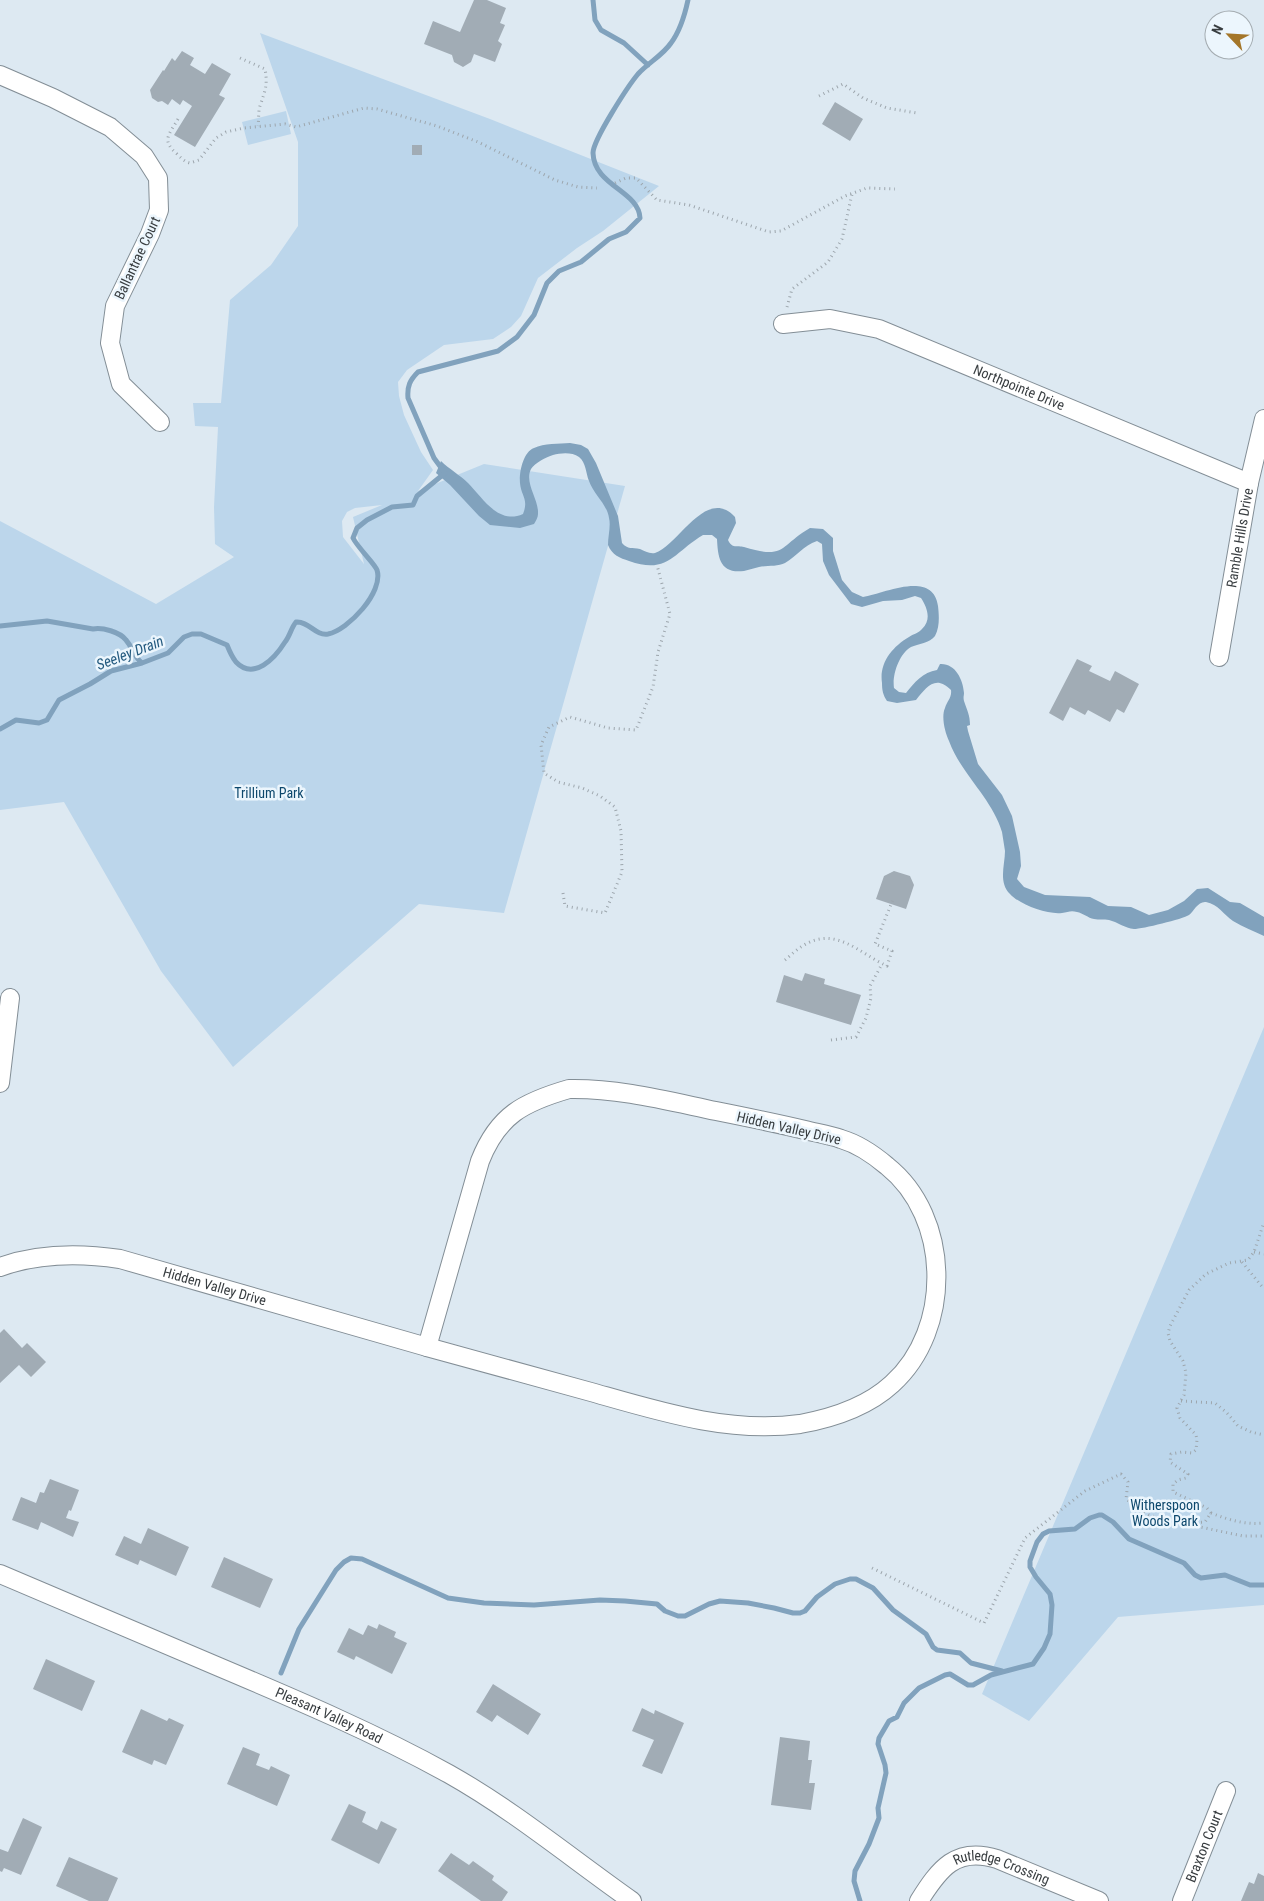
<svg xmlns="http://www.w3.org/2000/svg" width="1264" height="1901" font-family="'Roboto Condensed',sans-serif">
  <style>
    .green { fill: #bcd6eb; fill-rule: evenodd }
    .water { fill: #81a2bd }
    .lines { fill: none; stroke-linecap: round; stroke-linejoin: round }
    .stream { stroke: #81a2bd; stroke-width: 5 }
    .building { fill: #a1acb5 }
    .street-casing { stroke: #838e96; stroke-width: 20 }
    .path { stroke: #9da6ad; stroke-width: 3; stroke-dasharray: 1 4; stroke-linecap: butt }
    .street { stroke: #fff; stroke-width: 18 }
    .labels { text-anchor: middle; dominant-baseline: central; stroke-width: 5; stroke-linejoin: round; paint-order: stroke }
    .street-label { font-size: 14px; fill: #383d40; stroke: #ecf6fd }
    .park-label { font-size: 14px; fill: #0c476c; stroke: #ecf6fd }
    .water-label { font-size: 15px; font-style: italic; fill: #235a7f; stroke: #ecf6fd }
  </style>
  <rect width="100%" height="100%" fill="#dde9f2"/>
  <path class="green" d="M 260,33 L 490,119 L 659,186 L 603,231 L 577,248 L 538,278 L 521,316 L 511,327 L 493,339 L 444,345 L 407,370 L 398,382 L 399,396 L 404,415 L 421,452 L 433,470 L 418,491 L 484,464 L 625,486 L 504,913 L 419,904 L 233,1067 L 161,971 L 64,802 L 0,810 L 0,521 L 156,604 L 234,557 L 215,544 L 214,507 L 218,427 L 195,426 L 193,403 L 221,403 L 230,300 L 271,265 L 298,226 L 298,142 ZM 382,505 L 353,517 L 364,564 L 343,537 L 342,521 L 347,512 L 355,508 Z
    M 286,111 L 291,134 L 248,145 L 242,122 Z
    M 1264,1027 L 1264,1605 L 1118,1617 L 1029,1721 L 982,1694 Z"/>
  <path class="water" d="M 570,443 L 581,445 L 588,449 L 596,463 L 618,516 L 622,543 C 628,550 632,547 640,549 C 645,551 649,554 655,553 C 679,545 706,486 735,517 L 736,523 L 728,540 C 732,549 737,545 744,547 C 786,560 779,546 810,528 L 823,529 L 833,538 L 833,551 L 842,580 L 852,592 L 863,597 C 883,594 933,569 938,606 C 939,615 940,627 935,636 C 930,643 918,644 911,647 C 899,654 892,675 894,688 L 899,692 L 906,693 C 914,683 923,672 937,670 L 940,664 C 955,663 963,679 964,693 C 964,696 963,697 964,701 C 967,710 970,715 970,725 L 967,726 L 968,731 L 978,764 L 1002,795 L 1012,816 L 1020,852 L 1021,866 L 1017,879 L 1024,887 L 1045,895 L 1090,897 L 1108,906 L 1131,907 L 1149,915 L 1168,910 L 1184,901 L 1197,889 L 1208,888 L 1230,902 L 1240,903 L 1264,917 L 1264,936 C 1254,931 1243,927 1233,921 C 1224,915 1218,904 1206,902 C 1198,901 1194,911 1189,915 C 1183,919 1142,929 1134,929 C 1125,928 1117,922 1109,920 C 1104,919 1099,920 1094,919 C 1088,918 1083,913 1077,912 C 1071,910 1068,912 1062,913 C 1048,915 1020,905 1010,894 C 998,882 1005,865 1005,851 C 1004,845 1003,838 1002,832 C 992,798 961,774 949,741 C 945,732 941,717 945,708 C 947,701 952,698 951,690 C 935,674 926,688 916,700 L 897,703 L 887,701 C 883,695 882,690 882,683 C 879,663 892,647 909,637 C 913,634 919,633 922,629 C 932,620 927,607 921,598 L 915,596 L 902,600 L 883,601 L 862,607 L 851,604 L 829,575 L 823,561 L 822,544 L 817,541 C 803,546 797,556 785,563 C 778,567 767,565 759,567 C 754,568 749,570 744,571 C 720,574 718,558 717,539 L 712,535 L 703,535 C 674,552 668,575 629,561 C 620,558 612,555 608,545 C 608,536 611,526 609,518 C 607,504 594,495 589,481 C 586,474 586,462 579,457 C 572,452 561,453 553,455 C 546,457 535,463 531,469 C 524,483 539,499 538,514 C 538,517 536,521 534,524 L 520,528 L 490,525 L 479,516 L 450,485 L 436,473 L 441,461 C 449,469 460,475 468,483 C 483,498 498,525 523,514 C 529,499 521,496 520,483 C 519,473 523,452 534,448 C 544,443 559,444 570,443 Z"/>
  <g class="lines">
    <path class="stream" d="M 593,0 L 595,20 L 601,30 L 624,43 L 648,65
      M 0,626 L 47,621 L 93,629 C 102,627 120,632 126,640 C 133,648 133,656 142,663
      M 0,729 L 16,720 L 39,723 L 47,720 L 59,700 L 90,684 L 111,671 L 142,663 L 168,653 L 184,637 L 192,634 L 201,634 L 227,645 C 229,650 232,657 236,662 C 254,681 275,658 285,642 C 290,636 291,628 296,622 C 309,621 315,636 328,634 C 348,630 384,592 377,570 C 375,564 358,548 353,538 L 357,528 L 367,520 L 392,507 L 413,505 L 417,496 L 445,473 L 434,458 L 408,398 C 407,386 410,380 418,372 L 498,351 L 517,337 L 534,315 L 547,283 L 559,271 L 581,262 L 609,239 L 626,232 L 640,218 C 639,191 594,186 593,153 C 593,140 628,86 638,74 C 648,63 663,55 671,43 C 680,31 685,14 688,0
      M 281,1673 L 299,1629 L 336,1570 L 344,1562 L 351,1558 L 362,1559 L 448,1598 L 484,1603 L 534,1605 L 600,1600 L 625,1601 L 657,1604 L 665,1611 L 678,1616 L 685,1616 L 709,1604 L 720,1601 L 748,1603 L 774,1608 L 793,1613 L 800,1613 L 805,1611 L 817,1597 L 835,1584 L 850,1579 L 856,1579 L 873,1588 L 893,1610 L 926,1634 L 933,1647 L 937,1650 L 960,1653 L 971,1663 L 1002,1671
      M 860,1901 L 854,1881 L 855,1871 L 869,1844 L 879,1818 L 878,1808 L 886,1773 L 885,1765 L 878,1744 L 879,1738 L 889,1721 L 897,1717 L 904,1703 L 919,1688 L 945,1675 L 950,1674 L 968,1685 L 973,1685 L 991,1675 L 1033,1664 L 1044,1648 L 1050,1634 L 1052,1605 L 1050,1594 L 1036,1577 L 1030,1567 L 1030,1561 L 1037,1542 L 1043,1534 L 1049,1531 L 1075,1529 L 1090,1518 L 1099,1515 L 1102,1515 L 1113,1522 L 1129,1539 L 1184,1563 L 1195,1575 L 1201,1578 L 1225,1575 L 1250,1585 L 1264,1585"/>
  </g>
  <path class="building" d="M 474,0 L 487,0 L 506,8 L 500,23 L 505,25 L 498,41 L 502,44 L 495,62 L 474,54 L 471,62 L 463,67 L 454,62 L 452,55 L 424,44 L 433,21 L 460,32 Z
    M 182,51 L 194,58 L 190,65 L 205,74 L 212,63 L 231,74 L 219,95 L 225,98 L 195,147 L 174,135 L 192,106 L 183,100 L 180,105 L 172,99 L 168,105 L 162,101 L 158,102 L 152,98 L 150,90 L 163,70 L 164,71 L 172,58 L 175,61 Z
    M 835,102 L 863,119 L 850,141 L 822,124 Z
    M 412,145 L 422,145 L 422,155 L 412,155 Z
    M 1077,659 L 1092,666 L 1089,671 L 1110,681 L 1115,671 L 1139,684 L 1124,713 L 1117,709 L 1110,722 L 1088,710 L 1085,715 L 1070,707 L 1063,721 L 1049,713 Z
    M 894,871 L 910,876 L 914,885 L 906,909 L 876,899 L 884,876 Z
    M 805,973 L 825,979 L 824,984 L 861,995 L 851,1025 L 776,1002 L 784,975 L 802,981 Z
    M 4,1329 L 22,1348 L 27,1343 L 46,1362 L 31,1377 L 19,1365 L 0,1383 L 0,1333 Z
    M 50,1479 L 79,1490 L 71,1511 L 69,1510 L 66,1518 L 79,1522 L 73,1537 L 41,1522 L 38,1530 L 12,1520 L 21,1497 L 36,1503 L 40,1492 L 44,1493 Z
    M 148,1528 L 189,1547 L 176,1576 L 140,1560 L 138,1565 L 115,1555 L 124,1536 L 141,1544 Z
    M 224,1557 L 273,1579 L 260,1608 L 211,1587 Z
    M 379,1624 L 396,1632 L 394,1637 L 407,1643 L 392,1674 L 356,1656 L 354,1660 L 337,1652 L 349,1628 L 363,1635 L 368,1625 L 377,1629 Z
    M 46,1659 L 95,1681 L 82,1711 L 33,1689 Z
    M 493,1684 L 541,1714 L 528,1735 L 497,1715 L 492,1722 L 476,1712 Z
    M 642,1708 L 654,1714 L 655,1710 L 684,1723 L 662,1774 L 642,1766 L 654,1740 L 632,1731 Z
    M 141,1709 L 167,1721 L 169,1718 L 184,1725 L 166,1765 L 154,1760 L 152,1765 L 122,1752 Z
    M 780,1737 L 810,1741 L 808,1760 L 812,1760 L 809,1783 L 815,1783 L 811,1810 L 771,1805 Z
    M 243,1747 L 260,1754 L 256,1765 L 269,1770 L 271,1766 L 290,1775 L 277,1806 L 227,1784 Z
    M 349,1804 L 366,1812 L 362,1822 L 377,1830 L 381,1821 L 397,1829 L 379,1864 L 331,1840 Z
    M 23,1818 L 42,1827 L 21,1875 L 4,1868 L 2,1872 L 0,1871 L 0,1849 L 8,1852 Z
    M 451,1853 L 469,1865 L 473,1861 L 494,1876 L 492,1880 L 508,1892 L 502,1901 L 481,1901 L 438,1871 Z
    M 69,1857 L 118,1878 L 108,1901 L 89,1901 L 56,1886 Z
    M 1258,1873 L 1264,1876 L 1264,1901 L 1241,1901 L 1249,1882 L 1254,1884 Z"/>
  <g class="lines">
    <defs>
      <g id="street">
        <path d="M 0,75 L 53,98 L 110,127 L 144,156 L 158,178 L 159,210 L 150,234 L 115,306 L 110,343 L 121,384 L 160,422"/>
        <path id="s1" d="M 783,324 L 830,319 L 879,329 L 1249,483"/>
        <path id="s2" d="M 1219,657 L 1249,483 L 1264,419"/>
        <path d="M 0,1083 L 10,998"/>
        <path d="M 569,1089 C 619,1088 668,1101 716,1111 C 746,1117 776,1123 805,1130 C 817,1133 830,1135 841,1139 C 858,1144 874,1155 887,1166 C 951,1217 953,1329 892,1384 C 867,1407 833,1418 800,1424 C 730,1434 658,1411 591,1392 C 536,1377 481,1362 427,1347 L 480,1161 C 498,1115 524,1102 569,1089 Z"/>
        <path id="s3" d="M 0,1267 C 39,1253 80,1253 120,1259 L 427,1347"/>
        <path id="s4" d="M 0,1574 C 73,1605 146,1636 219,1667 C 297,1700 375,1733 449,1774 C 513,1810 571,1858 632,1901"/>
        <path id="s5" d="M 919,1901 C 939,1869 956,1846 997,1859 L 1099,1901"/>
        <path id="s6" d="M 1182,1901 L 1226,1791"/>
      </g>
    </defs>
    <use href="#street" class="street-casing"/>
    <path class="path" d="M 240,58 L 265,69 C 268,85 265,91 260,106 C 258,112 259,120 258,126
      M 819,96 L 843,84 L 863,98 L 887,108 L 917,113
      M 178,119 C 169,135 161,140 177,154 C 181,158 185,162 190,163 L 199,160 L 216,138 L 226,132 L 244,128 L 285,124 L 296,127 L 364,108 L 377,109 L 437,126 L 478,142 L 555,180 L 578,187 L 597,188
      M 615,183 L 626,178 L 636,178 L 657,200 L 689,205 L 769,232 L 781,231 L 845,196 L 867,188 L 895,189
      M 787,307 L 792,289 L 828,262 L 842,239 L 852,194
      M 563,893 L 565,906 L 605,913 L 622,872 L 621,831 L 615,807 L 600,796 L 582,788 L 558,782 L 544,773 L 541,745 L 549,727 L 570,717 L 608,728 L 636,730 L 653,687 L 658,652 L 670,614 L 657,565
      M 785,960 C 791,955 797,949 804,945 C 836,926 859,953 887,966 L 892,951 L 875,944 L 894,897
      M 831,1040 L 856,1037 L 866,1018 L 871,998 L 870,986 L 882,964
      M 1254,1252 L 1264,1254
      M 1242,1262 L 1264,1289
      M 1181,1401 L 1215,1403 L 1227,1413 L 1238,1426 L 1251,1432 L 1264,1435
      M 1211,1513 C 1229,1520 1245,1525 1264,1523
      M 1191,1523 L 1205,1522 L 1211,1513 L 1207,1508 L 1173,1492 L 1173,1484 L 1178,1480 L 1186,1478 L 1188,1474 L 1170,1462 L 1171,1454 L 1182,1452 L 1192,1453 L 1196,1450 L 1197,1440 L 1196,1435 L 1180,1418 L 1177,1408 L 1184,1395 L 1186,1373 L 1183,1361 L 1170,1341 L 1168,1333 L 1170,1326 L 1189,1290 L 1206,1274 L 1229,1263 L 1248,1260 L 1254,1252 L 1264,1222
      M 872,1568 L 984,1623 L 1025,1538 L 1085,1491 L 1121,1474 L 1128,1482 L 1126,1499 L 1149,1515 L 1162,1519 L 1243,1536 L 1264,1536"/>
    <use href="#street" class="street"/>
  </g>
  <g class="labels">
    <g class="street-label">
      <text transform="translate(137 258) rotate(-65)">Ballantrae Court</text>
      <text stroke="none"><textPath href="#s1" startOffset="249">Northpointe Drive</textPath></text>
      <text stroke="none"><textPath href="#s2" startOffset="121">Ramble Hills Drive</textPath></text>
      <text transform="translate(789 1128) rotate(13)">Hidden Valley Drive</text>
      <text stroke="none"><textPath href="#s3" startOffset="220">Hidden Valley Drive</textPath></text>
      <text stroke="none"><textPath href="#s4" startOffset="358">Pleasant Valley Road</textPath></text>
      <text stroke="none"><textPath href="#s6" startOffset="59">Braxton Court</textPath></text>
      <text stroke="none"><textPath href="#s5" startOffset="104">Rutledge Crossing</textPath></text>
    </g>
    <g class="park-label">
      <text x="269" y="793">Trillium Park</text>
      <text x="1165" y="1505">Witherspoon<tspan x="1165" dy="16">Woods Park</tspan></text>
    </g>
    <g class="water-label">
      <text transform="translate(130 653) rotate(-21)">Seeley Drain</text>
    </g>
  </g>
  <g transform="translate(1229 35) rotate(295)"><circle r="24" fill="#ecf6fd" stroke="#a4acb1"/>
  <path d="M0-4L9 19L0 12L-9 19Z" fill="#a47629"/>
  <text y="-8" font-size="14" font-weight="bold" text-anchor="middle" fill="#383d40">N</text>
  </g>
</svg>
